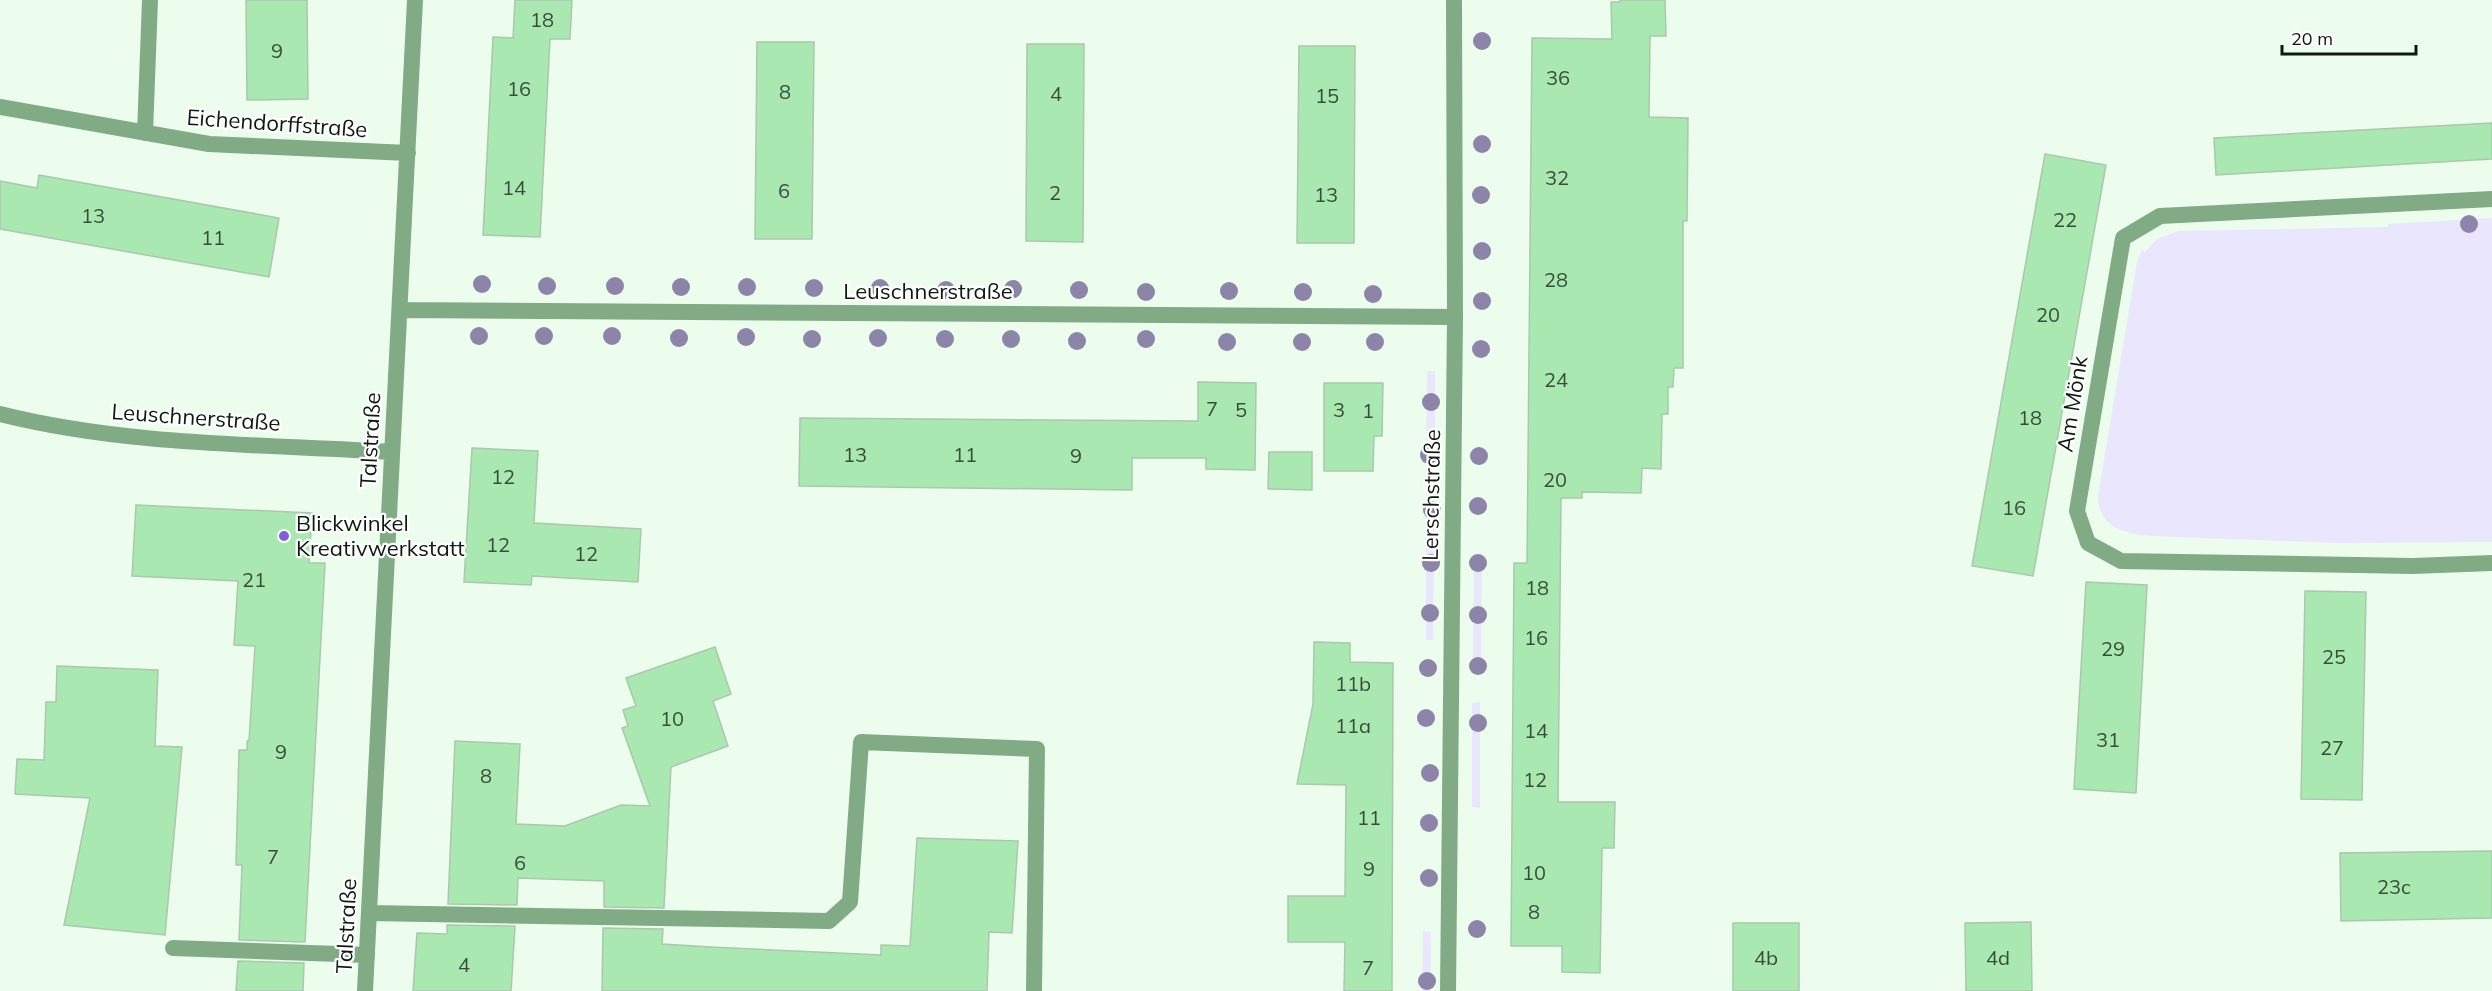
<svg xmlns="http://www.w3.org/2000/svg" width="2492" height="991" font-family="Mulish,sans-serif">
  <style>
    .green { fill: #eae6fe }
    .building { fill: #aae8b1; stroke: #abc7ad; stroke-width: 1.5 }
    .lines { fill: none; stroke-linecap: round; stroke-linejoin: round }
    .service { stroke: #81ab85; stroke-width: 16 }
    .minor { stroke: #81ab85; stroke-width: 16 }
    .tree { fill: #8c85a9 }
    .poi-dot { fill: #815ed8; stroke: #fff; stroke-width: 2 }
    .labels { text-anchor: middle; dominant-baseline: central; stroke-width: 4.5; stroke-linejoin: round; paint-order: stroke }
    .number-label { font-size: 20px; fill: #364d38 }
    .street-label { font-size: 22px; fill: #0f1910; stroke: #fff }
    .poi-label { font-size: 22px; fill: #0f1910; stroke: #fff; text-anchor: start }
  </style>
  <rect width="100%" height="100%" fill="#ecfded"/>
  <path class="green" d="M 2492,218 L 2492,542 L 2336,543 L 2152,536 C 2126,534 2098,528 2098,496 L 2137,262 L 2143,248 L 2144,253 L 2157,239 L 2179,231 L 2387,227 L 2389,224 Z
    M 1427,371 L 1435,371 L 1435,464 L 1426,464 Z
    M 1426,493 L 1435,493 L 1433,640 L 1426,640 Z
    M 1482,554 L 1481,670 L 1473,670 L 1474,555 Z
    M 1480,702 L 1480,808 L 1472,807 L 1472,703 Z
    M 1423,931 L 1431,932 L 1430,991 L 1422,991 Z"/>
  <path class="building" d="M 246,0 L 307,0 L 308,99 L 247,100 Z
    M 515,0 L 572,0 L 570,39 L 550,39 L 540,237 L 483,235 L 493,37 L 513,38 Z
    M 1620,0 L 1665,0 L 1666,36 L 1650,36 L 1649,117 L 1688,118 L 1687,221 L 1683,221 L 1683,368 L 1674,368 L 1673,387 L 1668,387 L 1668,414 L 1662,414 L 1661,469 L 1642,468 L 1641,493 L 1582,492 L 1582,498 L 1561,498 L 1558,802 L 1615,802 L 1614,848 L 1602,848 L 1600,973 L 1562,972 L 1562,946 L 1511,946 L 1514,563 L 1527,563 L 1532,38 L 1612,39 L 1611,2 L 1620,2 Z
    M 757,42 L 814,42 L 812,239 L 755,239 Z
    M 1027,44 L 1084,44 L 1083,242 L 1026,241 Z
    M 1299,46 L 1355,46 L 1354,243 L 1297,243 Z
    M 2492,123 L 2492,159 L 2216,175 L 2214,138 Z
    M 2045,154 L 2106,165 L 2033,576 L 1972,566 Z
    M 39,175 L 279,218 L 269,277 L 0,229 L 0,181 L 37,188 Z
    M 1198,382 L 1256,383 L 1255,470 L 1206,469 L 1206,458 L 1132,458 L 1132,490 L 799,486 L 800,418 L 1198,421 Z
    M 1324,383 L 1383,383 L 1382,436 L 1374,436 L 1373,471 L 1324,471 Z
    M 472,448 L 538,451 L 534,523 L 641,529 L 638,582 L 532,576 L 531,585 L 464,582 Z
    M 1269,452 L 1312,452 L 1312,490 L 1268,489 Z
    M 136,505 L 312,513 L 309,563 L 325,563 L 305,942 L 239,940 L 242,865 L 236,865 L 239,750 L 247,750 L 247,741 L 249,741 L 255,646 L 234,645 L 238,581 L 132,576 Z
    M 2086,582 L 2147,585 L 2136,793 L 2074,789 Z
    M 2305,591 L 2366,592 L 2362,800 L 2301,799 Z
    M 1314,642 L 1350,643 L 1350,662 L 1393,663 L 1392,991 L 1344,991 L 1345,942 L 1288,942 L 1288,896 L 1345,896 L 1346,785 L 1297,784 L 1313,704 Z
    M 715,647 L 731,694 L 713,701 L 728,746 L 671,767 L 664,908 L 604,907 L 604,881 L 518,878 L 517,905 L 448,904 L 455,741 L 520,744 L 516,824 L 565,826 L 621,805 L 650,806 L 622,728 L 628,726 L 623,710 L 636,706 L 626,678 Z
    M 57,666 L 158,670 L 155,746 L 182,747 L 165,935 L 64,925 L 90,798 L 15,794 L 17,759 L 44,760 L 46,702 L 56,702 Z
    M 917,838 L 1018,841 L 1012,933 L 989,932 L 987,991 L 602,991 L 603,928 L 663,929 L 662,944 L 711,947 L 881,955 L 881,945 L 910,946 Z
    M 2492,851 L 2492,918 L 2341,921 L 2340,853 Z
    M 2031,922 L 2032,991 L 1966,991 L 1965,923 Z
    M 1733,923 L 1799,923 L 1799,991 L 1733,991 Z
    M 447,925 L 515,926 L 511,991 L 413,991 L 417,933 L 447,934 Z
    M 238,961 L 304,963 L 303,991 L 236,991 Z"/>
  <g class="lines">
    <path class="service" d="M 369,913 L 829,921 L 850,902 L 861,742 L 1037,749 L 1034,991
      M 173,948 L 367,955"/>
    <path class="minor" d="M 0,107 L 209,144 L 408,153
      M 145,133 L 150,0
      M 2492,199 L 2160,216 L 2123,238 L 2077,511 L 2088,543 L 2121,561 L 2413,566 L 2492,563
      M 401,310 L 1455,317
      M 0,414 C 128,446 260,444 391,452
      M 365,991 L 415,0
      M 1448,991 L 1455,317 L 1454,0"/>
  </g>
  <g class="tree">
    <circle cx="1482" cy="41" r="9"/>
    <circle cx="1482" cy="144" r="9"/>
    <circle cx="1481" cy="195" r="9"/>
    <circle cx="2469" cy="224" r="9"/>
    <circle cx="1482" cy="251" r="9"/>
    <circle cx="482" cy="284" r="9"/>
    <circle cx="547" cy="286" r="9"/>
    <circle cx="615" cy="286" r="9"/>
    <circle cx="681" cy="287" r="9"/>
    <circle cx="747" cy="287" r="9"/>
    <circle cx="814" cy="288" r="9"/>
    <circle cx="880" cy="288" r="9"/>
    <circle cx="1013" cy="289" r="9"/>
    <circle cx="946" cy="290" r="9"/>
    <circle cx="1079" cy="290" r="9"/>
    <circle cx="1229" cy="291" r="9"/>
    <circle cx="1146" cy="292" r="9"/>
    <circle cx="1303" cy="292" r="9"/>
    <circle cx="1373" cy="294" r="9"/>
    <circle cx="1482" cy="301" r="9"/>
    <circle cx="479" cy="336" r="9"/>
    <circle cx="544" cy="336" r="9"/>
    <circle cx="612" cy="336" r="9"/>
    <circle cx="746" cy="337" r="9"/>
    <circle cx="679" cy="338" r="9"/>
    <circle cx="878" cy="338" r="9"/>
    <circle cx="812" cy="339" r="9"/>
    <circle cx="945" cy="339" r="9"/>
    <circle cx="1011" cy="339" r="9"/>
    <circle cx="1146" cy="339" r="9"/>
    <circle cx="1077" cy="341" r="9"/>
    <circle cx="1227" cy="342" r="9"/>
    <circle cx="1302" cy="342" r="9"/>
    <circle cx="1375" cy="342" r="9"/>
    <circle cx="1481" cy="349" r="9"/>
    <circle cx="1431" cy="402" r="9"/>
    <circle cx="1429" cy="455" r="9"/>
    <circle cx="1479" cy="456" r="9"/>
    <circle cx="1478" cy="506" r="9"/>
    <circle cx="1432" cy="510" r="9"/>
    <circle cx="1431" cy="563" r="9"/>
    <circle cx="1478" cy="563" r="9"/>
    <circle cx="1430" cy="613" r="9"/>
    <circle cx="1478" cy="615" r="9"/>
    <circle cx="1478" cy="666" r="9"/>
    <circle cx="1428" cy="668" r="9"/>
    <circle cx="1426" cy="718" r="9"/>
    <circle cx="1478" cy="723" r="9"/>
    <circle cx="1430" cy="773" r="9"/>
    <circle cx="1429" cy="823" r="9"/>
    <circle cx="1429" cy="878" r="9"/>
    <circle cx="1477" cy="929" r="9"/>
    <circle cx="1427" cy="981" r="9"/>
  </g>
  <circle class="poi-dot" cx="284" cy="536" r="6"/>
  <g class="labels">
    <g class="number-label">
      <text x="542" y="19">18</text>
      <text x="277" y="50">9</text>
      <text x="1558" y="77">36</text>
      <text x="519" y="88">16</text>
      <text x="785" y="91">8</text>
      <text x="1056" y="93">4</text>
      <text x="1327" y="95">15</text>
      <text x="1557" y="177">32</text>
      <text x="514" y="187">14</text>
      <text x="784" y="190">6</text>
      <text x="1055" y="192">2</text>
      <text x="1326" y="194">13</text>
      <text x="93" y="215">13</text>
      <text x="2065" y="219">22</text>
      <text x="213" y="237">11</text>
      <text x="1556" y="279">28</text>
      <text x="2048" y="314">20</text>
      <text x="1556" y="379">24</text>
      <text x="1212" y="408">7</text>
      <text x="1241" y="409">5</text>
      <text x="1339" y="409">3</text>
      <text x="1368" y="410">1</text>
      <text x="2030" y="417">18</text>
      <text x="855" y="454">13</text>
      <text x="965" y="454">11</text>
      <text x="1076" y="455">9</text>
      <text x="503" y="476">12</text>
      <text x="1555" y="479">20</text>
      <text x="2014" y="507">16</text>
      <text x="498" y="544">12</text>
      <text x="586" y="553">12</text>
      <text x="254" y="579">21</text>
      <text x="1537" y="587">18</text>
      <text x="1536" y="637">16</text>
      <text x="2113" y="648">29</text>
      <text x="2334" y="656">25</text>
      <text x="1353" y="683">11b</text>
      <text x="672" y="718">10</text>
      <text x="1353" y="725">11a</text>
      <text x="1536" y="730">14</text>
      <text x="2108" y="739">31</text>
      <text x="2332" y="747">27</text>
      <text x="281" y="751">9</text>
      <text x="486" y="775">8</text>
      <text x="1535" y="779">12</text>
      <text x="1369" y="817">11</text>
      <text x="273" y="856">7</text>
      <text x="520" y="862">6</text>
      <text x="1369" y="868">9</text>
      <text x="1534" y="872">10</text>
      <text x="2394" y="886">23c</text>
      <text x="1534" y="911">8</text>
      <text x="1766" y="957">4b</text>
      <text x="1998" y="957">4d</text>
      <text x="464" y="964">4</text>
      <text x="1368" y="967">7</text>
    </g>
    <g class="street-label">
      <text transform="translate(277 123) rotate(4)">Eichendorffstraße</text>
      <text x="928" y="291">Leuschnerstraße</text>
      <text transform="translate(2072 404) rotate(-81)">Am Mönk</text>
      <text transform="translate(196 417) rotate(4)">Leuschnerstraße</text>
      <text transform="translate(370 440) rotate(-87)">Talstraße</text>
      <text transform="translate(1431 495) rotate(-89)">Lerschstraße</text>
      <text transform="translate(346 926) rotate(-87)">Talstraße</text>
    </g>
    <g class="poi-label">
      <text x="296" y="523">Blickwinkel<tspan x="296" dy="25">Kreativwerkstatt</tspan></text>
    </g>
  </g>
  <path d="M2282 45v9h134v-9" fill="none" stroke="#0f1910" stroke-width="3"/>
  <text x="2291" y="45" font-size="18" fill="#0f1910" stroke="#ffffff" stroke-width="4.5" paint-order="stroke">20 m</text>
</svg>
